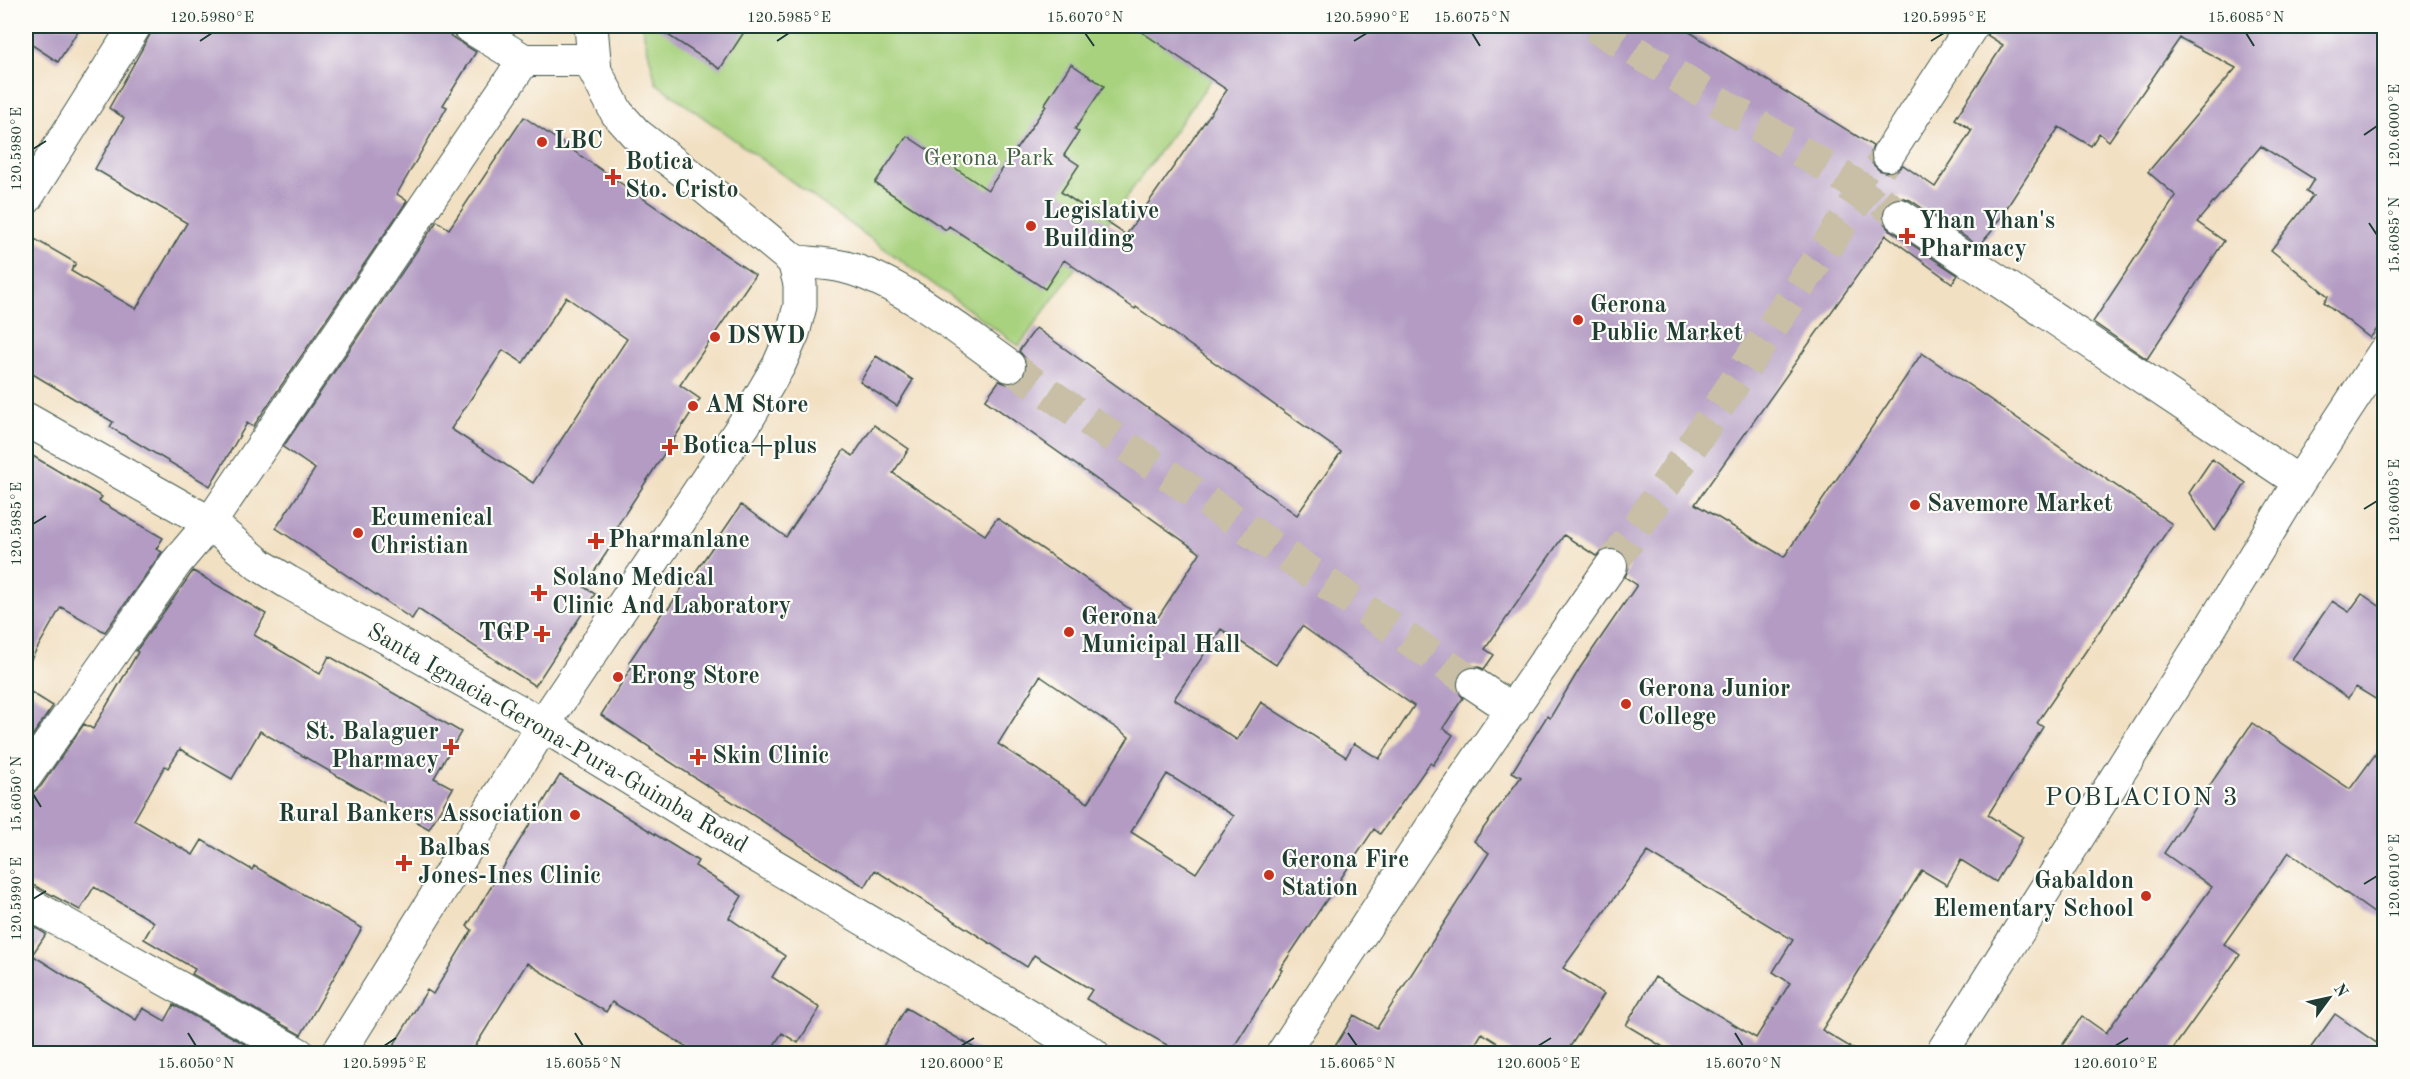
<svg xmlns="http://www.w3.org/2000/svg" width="2410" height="1079" font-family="'Old Standard TT',serif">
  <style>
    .green { fill: #a8d27e; stroke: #648859; stroke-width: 1.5 }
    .building { fill: #b39bc3; fill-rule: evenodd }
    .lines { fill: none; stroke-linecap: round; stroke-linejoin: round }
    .street-tunnel { stroke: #c8bfa6; stroke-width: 32; stroke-dasharray: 32 16; stroke-linecap: butt }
    .street-casing { stroke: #3f5549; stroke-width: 34 }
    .secondary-casing { stroke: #3f5549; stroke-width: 35 }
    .street { stroke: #fff; stroke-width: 32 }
    .secondary { stroke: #fff; stroke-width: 33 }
    .ticks { fill: none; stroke: #1f3d34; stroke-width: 2 }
    .poi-dot { fill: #c8321e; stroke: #fdfcf7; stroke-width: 2 }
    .labels { text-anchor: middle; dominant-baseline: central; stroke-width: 4.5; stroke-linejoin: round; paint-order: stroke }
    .poi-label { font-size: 24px; font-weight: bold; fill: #1f3d34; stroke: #fdfcf7; text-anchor: start }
    .park-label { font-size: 24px; fill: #416246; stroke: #fdfcf7 }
    .street-label { font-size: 24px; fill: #1f3d34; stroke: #fdfcf7 }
    .neighbourhood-label { font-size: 26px; letter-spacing: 1.5px; fill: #1f3d34; stroke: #fdfcf7 }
    .neatline { fill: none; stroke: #1f3d34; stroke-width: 2 }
    .ticks-label { font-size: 15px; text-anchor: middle; fill: #1f3d34 }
  </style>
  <rect width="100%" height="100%" fill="#fdfcf7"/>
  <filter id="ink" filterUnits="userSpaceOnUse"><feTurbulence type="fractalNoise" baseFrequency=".0167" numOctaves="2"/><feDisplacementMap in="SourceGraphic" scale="12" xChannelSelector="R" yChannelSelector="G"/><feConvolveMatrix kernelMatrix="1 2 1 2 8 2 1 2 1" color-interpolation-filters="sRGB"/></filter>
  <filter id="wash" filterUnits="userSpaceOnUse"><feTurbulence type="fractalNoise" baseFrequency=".008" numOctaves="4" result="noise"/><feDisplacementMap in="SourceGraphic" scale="24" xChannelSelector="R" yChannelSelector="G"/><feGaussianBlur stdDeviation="1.35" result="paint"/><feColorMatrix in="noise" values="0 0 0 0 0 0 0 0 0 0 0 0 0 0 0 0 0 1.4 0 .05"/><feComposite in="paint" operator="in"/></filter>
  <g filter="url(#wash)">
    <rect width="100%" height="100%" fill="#f2e0c3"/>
    <path class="green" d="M 642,26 L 1250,26 L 1019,346 L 656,83 Z"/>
    <g id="blocks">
      <path class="building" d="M 26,26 L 81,26 L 58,62 L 26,41 Z
        M 155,26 L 435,26 L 476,52 L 443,105 L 447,107 L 397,194 L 407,201 L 253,427 L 247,423 L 210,486 L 110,427 L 113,422 L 26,370 L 26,234 L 76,263 L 71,271 L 136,309 L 187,223 L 95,169 L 124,118 L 109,108 Z
        M 654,26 L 748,26 L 720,69 Z
        M 1133,26 L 1680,26 L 1873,146 L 1870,155 L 1872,163 L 1879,170 L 1888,173 L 1896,171 L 1903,165 L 1935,187 L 1972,130 L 1955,119 L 2003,45 L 1987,35 L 1990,26 L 2385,26 L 2385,319 L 2370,338 L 2324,302 L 2328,296 L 2271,250 L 2313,196 L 2306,192 L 2314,179 L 2261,146 L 2197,222 L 2224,241 L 2147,359 L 2093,322 L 2176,196 L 2148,172 L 2236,68 L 2180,38 L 2109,141 L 2099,133 L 2091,146 L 2059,127 L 1991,232 L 1979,246 L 1910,200 L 1901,197 L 1892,199 L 1885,206 L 1882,213 L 1884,223 L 1890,230 L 1958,275 L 1952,283 L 1886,235 L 1695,504 L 1784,557 L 1922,353 L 2172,524 L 2037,723 L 2043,727 L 1988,815 L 2023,837 L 1996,882 L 1961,860 L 1947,885 L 1922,870 L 1822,1030 L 1860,1053 L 1673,1053 L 1626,1025 L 1655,977 L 1756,1038 L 1790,983 L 1773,972 L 1793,940 L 1648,852 L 1563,968 L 1604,994 L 1566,1053 L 1513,1053 L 1482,1033 L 1470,1053 L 1331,1053 L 1354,1015 L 1377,1028 L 1489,853 L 1474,841 L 1521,777 L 1512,772 L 1547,716 L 1550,718 L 1580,668 L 1637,585 L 1625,577 L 1629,567 L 1627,558 L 1622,552 L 1613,548 L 1604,550 L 1596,556 L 1564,535 L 1485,649 L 1494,655 L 1484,669 L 1476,666 L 1467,668 L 1459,675 L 1456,683 L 1458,691 L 1463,698 L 1443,728 L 1453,735 L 1433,765 L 1430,763 L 1380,834 L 1374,829 L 1280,969 L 1282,970 L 1230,1053 L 1181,1053 L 1086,999 L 1092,990 L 1034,955 L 1027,967 L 875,870 L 865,887 L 650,749 L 651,748 L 601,715 L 633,665 L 629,662 L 664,610 L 666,612 L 690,576 L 692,577 L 741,505 L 786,537 L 844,450 L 853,456 L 874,425 L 909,449 L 893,473 L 985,535 L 997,518 L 1153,625 L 1200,553 L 985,400 L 999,381 L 1007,384 L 1016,383 L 1024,376 L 1027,368 L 1026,359 L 1019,351 L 1036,328 L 1297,515 L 1341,452 L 1136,307 L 1135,309 L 1064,260 L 1045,289 L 949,226 L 946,230 L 875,183 L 907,136 L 988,190 L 1046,106 L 1044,105 L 1071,64 L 1104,86 L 1075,129 L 1079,132 L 1064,155 L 1079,165 L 1061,192 L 1126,235 L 1227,90 ZM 1302,626 L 1414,706 L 1379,759 L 1354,743 L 1346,757 L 1261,702 L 1237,740 L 1174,699 L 1221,629 L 1276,665 ZM 1040,676 L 1129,737 L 1088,803 L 998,744 ZM 1167,774 L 1234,816 L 1196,873 L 1131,832 Z
        M 524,117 L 755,275 L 680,385 L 700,399 L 617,526 L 622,529 L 584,587 L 595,594 L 535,686 L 418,609 L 412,619 L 276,528 L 315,469 L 283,447 L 437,221 L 449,229 ZM 566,297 L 627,339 L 533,483 L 451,429 L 503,350 L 523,363 Z
        M 876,356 L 913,380 L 897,406 L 860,382 Z
        M 26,452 L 102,497 L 99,501 L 163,538 L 156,549 L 162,552 L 105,632 L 61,607 L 26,668 Z
        M 2212,459 L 2246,483 L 2215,531 L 2189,493 Z
        M 193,571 L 266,614 L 254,635 L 320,674 L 329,656 L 461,732 L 434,778 L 453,788 L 429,829 L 260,731 L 232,779 L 180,749 L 168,768 L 165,766 L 134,820 L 193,855 L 202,840 L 252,870 L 254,866 L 362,928 L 301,1035 L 192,974 L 195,969 L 144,939 L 154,922 L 94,887 L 80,910 L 35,886 L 26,884 L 26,794 L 34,792 L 41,786 L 84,724 L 93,729 L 138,652 L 136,651 Z
        M 2362,594 L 2385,610 L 2385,705 L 2356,687 L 2348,698 L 2292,659 L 2332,601 L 2349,612 Z
        M 26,689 L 53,706 L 26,745 Z
        M 2252,723 L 2350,789 L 2385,741 L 2385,921 L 2289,852 L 2224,944 L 2240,955 L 2170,1053 L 2057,1053 L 2082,1016 L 2106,1033 L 2212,887 L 2164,853 Z
        M 560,775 L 698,861 L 695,866 L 742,896 L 729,918 L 785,956 L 772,977 L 820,1008 L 798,1043 L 782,1033 L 769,1053 L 697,1053 L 612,1002 L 606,1012 L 527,963 L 471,1053 L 389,1053 L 427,990 L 433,994 L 472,930 L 467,926 Z
        M 26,922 L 46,934 L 32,955 L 136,1020 L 143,1008 L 165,1021 L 174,1005 L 261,1053 L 26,1053 Z
        M 906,1008 L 983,1053 L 879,1053 Z
        M 2335,1014 L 2385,1049 L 2385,1053 L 2307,1053 Z"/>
    </g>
  </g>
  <g filter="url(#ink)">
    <use href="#blocks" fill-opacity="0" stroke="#3f5549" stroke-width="1.5"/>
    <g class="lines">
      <path class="street-tunnel" d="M 1594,26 L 1866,191 L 1900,215
        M 1009,366 L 1474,684
        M 1611,566 L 1888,155"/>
      <defs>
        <path id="street" d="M 468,26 L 524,60 L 593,60
          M 1888,155 L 1972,26
          M 26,199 L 135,26
          M 1900,215 L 2299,482
          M 794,261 C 810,263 828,263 844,267 C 903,282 959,331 1009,366
          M 1474,684 L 1513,710
          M 26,776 L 176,563 L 210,523 L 524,60
          M 26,902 L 299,1054
          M 1282,1054 L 1450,799 L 1611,566
          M 1941,1054 L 2205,637 L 2299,482 L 2384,352"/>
        <path id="secondary" d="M 26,419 L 210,523 L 260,565 L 288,582 L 543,725 L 749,851 L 1093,1054
          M 338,1054 L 543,725 L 745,423 L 779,365 L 793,333 L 800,306 L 800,284 L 794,261 L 702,185 L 636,134 L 617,113 L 595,71 L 591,26"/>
      </defs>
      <use href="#street" class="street-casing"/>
      <use href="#secondary" class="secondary-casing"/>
      <use href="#street" class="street"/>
      <use href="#secondary" class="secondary"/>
    </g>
  </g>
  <path class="ticks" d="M 1085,33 L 1094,46M 1472,33 L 1480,46M 2246,33 L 2254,46M 200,41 L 212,33M 777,41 L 789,33M 1354,41 L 1367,33M 1931,41 L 1944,33M 2364,135 L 2377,126M 33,149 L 46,141M 2369,223 L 2377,235M 2364,509 L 2377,501M 33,524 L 46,516M 33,794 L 41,807M 2364,884 L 2377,876M 33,899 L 46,891M 188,1033 L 196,1046M 575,1033 L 583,1046M 1348,1033 L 1357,1046M 1735,1033 L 1743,1046M 384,1046 L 396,1038M 961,1046 L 974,1038M 1538,1046 L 1551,1038M 2115,1046 L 2128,1038"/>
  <g class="poi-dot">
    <circle cx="542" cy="142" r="6"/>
    <path d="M610 168h6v6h6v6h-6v6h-6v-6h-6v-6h6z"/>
    <circle cx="1031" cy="226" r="6"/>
    <path d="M1904 227h6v6h6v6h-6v6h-6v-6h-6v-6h6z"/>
    <circle cx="1578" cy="320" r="6"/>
    <circle cx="715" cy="337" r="6"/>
    <circle cx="693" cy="406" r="6"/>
    <path d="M667 438h6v6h6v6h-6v6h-6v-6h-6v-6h6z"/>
    <circle cx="1915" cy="505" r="6"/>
    <circle cx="358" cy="533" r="6"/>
    <path d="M593 532h6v6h6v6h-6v6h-6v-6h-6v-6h6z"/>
    <path d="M536 584h6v6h6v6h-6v6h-6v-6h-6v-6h6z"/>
    <circle cx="1069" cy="632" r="6"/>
    <path d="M539 625h6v6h6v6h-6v6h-6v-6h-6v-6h6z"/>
    <circle cx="618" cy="677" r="6"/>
    <circle cx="1626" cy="704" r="6"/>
    <path d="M448 738h6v6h6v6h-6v6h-6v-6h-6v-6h6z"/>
    <path d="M695 748h6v6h6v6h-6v6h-6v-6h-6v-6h6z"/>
    <circle cx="575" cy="815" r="6"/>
    <path d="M401 854h6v6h6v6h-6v6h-6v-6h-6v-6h6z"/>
    <circle cx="1269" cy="875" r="6"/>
    <circle cx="2146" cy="896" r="6"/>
  </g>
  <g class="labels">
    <g class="poi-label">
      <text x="554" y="142">LBC</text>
      <text x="625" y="163">Botica<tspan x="625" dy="28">Sto. Cristo</tspan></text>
      <text x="1043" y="212">Legislative<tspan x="1043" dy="28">Building</tspan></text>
      <text x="1919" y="222">Yhan Yhan's<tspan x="1919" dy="28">Pharmacy</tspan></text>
      <text x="1590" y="306">Gerona<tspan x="1590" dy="28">Public Market</tspan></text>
      <text x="727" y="337">DSWD</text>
      <text x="705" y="406">AM Store</text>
      <text x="682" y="447">Botica+plus</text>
      <text x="1927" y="505">Savemore Market</text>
      <text x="370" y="519">Ecumenical<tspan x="370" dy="28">Christian</tspan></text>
      <text x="608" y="541">Pharmanlane</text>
      <text x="552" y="579">Solano Medical<tspan x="552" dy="28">Clinic And Laboratory</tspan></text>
      <text x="1081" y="618">Gerona<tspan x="1081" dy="28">Municipal Hall</tspan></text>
      <text x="530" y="634" text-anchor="end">TGP</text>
      <text x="630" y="677">Erong Store</text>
      <text x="1638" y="690">Gerona Junior<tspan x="1638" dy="28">College</tspan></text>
      <text x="439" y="733" text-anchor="end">St. Balaguer<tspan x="439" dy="28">Pharmacy</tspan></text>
      <text x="712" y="757">Skin Clinic</text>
      <text x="563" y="815" text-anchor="end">Rural Bankers Association</text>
      <text x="418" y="849">Balbas<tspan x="418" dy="28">Jones-Ines Clinic</tspan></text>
      <text x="1281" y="861">Gerona Fire<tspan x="1281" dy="28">Station</tspan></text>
      <text x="2134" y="882" text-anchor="end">Gabaldon<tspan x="2134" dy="28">Elementary School</tspan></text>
    </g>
    <g class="park-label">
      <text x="989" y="159">Gerona Park</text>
    </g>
    <g class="street-label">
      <text transform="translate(557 739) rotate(30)">Santa Ignacia-Gerona-Pura-Guimba Road</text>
    </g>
    <g class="neighbourhood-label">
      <text x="2142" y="798">POBLACION 3</text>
    </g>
  </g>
  <rect width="2410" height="1079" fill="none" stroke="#fdfcf7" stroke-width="66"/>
  <g transform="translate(2329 998) rotate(57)" stroke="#fdfcf7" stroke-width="4.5" paint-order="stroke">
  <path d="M0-4.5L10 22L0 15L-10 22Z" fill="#1f3d34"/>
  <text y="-9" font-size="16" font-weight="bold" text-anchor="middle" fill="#1f3d34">N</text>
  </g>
  <rect x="33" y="33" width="2344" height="1013" class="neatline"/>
  <g class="ticks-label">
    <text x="212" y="22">120.5980°E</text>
    <text x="789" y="22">120.5985°E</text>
    <text x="1085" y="22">15.6070°N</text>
    <text x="1367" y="22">120.5990°E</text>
    <text x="1472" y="22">15.6075°N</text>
    <text x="1944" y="22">120.5995°E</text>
    <text x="2246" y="22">15.6085°N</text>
    <text transform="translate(2394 126) rotate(-90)" y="5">120.6000°E</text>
    <text transform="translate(16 149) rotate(-90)" y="5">120.5980°E</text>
    <text transform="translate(2394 235) rotate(-90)" y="5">15.6085°N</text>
    <text transform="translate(2394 501) rotate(-90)" y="5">120.6005°E</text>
    <text transform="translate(16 524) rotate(-90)" y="5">120.5985°E</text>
    <text transform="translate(16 794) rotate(-90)" y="5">15.6050°N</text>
    <text transform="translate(2394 876) rotate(-90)" y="5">120.6010°E</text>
    <text transform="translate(16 899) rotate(-90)" y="5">120.5990°E</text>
    <text x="196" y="1068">15.6050°N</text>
    <text x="384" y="1068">120.5995°E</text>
    <text x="583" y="1068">15.6055°N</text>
    <text x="961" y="1068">120.6000°E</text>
    <text x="1357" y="1068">15.6065°N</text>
    <text x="1538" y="1068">120.6005°E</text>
    <text x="1743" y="1068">15.6070°N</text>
    <text x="2115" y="1068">120.6010°E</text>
  </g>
</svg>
